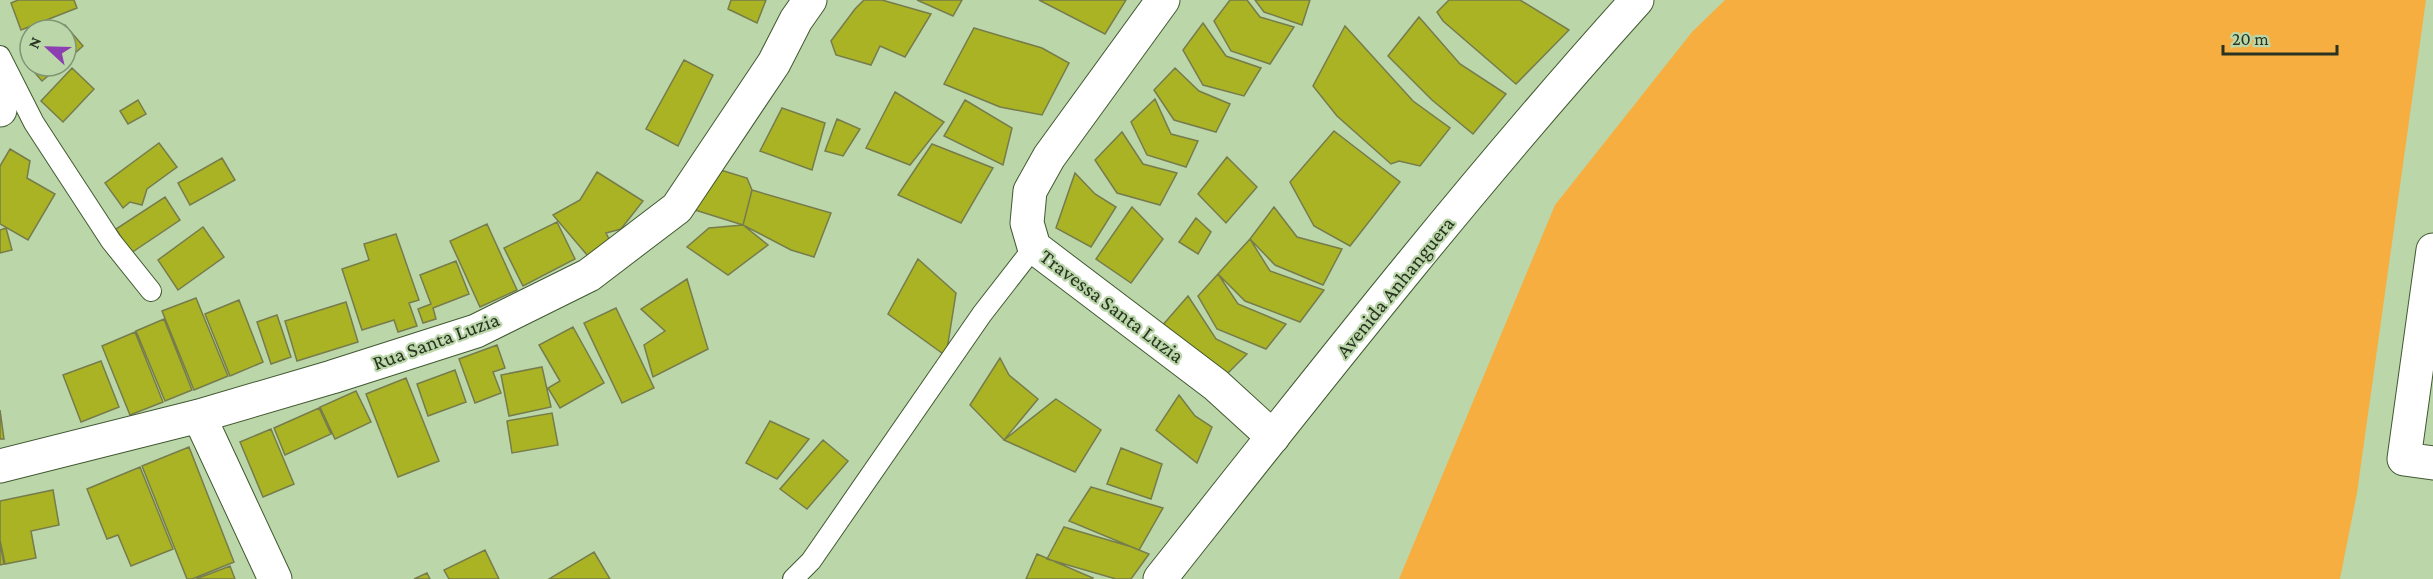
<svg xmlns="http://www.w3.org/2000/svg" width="2433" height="579" font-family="'Crimson Pro',serif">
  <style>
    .green { fill: #f6ae41 }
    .building { fill: #aab324; stroke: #767c4b; stroke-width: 1.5 }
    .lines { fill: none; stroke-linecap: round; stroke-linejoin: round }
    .lane-casing { stroke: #415931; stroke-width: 22 }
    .street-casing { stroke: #415931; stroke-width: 35 }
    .secondary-casing { stroke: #415931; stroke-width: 35 }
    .lane { stroke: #fff; stroke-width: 20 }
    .street { stroke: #fff; stroke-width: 33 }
    .secondary { stroke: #fff; stroke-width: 33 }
    .labels { text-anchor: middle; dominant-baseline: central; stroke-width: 4.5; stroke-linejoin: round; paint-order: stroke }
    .street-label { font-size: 21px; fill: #283321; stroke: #bbd7a9 }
  </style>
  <rect width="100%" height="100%" fill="#bbd7a9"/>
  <path class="green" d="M 1725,0 L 2426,0 L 2357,493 L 2340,579 L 1399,579 L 1555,205 L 1692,32 Z"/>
  <path class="building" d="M 18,0 L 74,0 L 77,8 L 21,30 L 11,3 Z
    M 731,0 L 766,0 L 757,23 L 728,9 Z
    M 882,0 L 931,14 L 905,57 L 880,46 L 871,65 L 836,55 L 831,41 L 855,9 L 864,0 Z
    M 917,0 L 962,0 L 953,16 Z
    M 1039,0 L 1126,0 L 1105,34 Z
    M 1230,0 L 1247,0 L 1260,17 L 1294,27 L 1270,64 L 1231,51 L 1214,21 Z
    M 1255,0 L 1310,0 L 1302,25 L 1264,12 Z
    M 1449,0 L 1520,0 L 1569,30 L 1516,84 L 1443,21 L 1437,12 Z
    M 1419,17 L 1460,64 L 1506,94 L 1473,134 L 1432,100 L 1388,56 Z
    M 1203,23 L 1226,56 L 1261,68 L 1244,96 L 1203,85 L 1183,50 Z
    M 65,25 L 83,46 L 66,61 L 66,30 L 59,30 Z
    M 1345,26 L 1413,101 L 1450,128 L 1420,166 L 1399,161 L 1391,164 L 1337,116 L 1313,86 Z
    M 974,28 L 1042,48 L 1069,63 L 1042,115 L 1000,107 L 944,84 Z
    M 30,55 L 30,66 L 60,66 L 42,81 L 24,60 Z
    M 684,60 L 713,75 L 678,146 L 646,129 Z
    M 72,68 L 94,89 L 63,122 L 41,101 Z
    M 1175,68 L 1199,91 L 1230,104 L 1216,132 L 1174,120 L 1154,90 Z
    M 895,92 L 944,122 L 910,165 L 866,148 Z
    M 1155,99 L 1171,134 L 1198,141 L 1186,167 L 1147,155 L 1131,122 Z
    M 138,100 L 146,114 L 128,124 L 120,111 Z
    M 965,100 L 1012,128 L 1003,165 L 944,136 Z
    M 782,108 L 825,123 L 812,170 L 760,151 Z
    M 837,119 L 860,129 L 843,156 L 825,151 Z
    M 1334,131 L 1400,182 L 1350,246 L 1314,226 L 1290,182 Z
    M 1122,132 L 1143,164 L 1177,173 L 1160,205 L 1117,193 L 1095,160 Z
    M 159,143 L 177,167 L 147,189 L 142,205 L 130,202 L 123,208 L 105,183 Z
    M 932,144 L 993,168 L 961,223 L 898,195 Z
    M 10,149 L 30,161 L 27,178 L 55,194 L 28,240 L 0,224 L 0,166 Z
    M 1227,157 L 1257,187 L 1226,223 L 1198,194 Z
    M 222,158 L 235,180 L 190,205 L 178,183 Z
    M 714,168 L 747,178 L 752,190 L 743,225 L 695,210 Z
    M 597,172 L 643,201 L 621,229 L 606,233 L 611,243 L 588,256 L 553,215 L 580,200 Z
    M 1075,173 L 1095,194 L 1116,207 L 1091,247 L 1056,228 Z
    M 752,190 L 831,213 L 814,257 L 791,250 L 743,225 Z
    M 165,197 L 180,220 L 131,253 L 116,229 Z
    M 1132,207 L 1163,239 L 1131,283 L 1096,259 Z
    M 1274,207 L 1297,237 L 1342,249 L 1323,285 L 1275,265 L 1250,239 Z
    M 1196,218 L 1211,232 L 1198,254 L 1179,242 Z
    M 557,222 L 575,259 L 523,286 L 504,248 Z
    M 487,224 L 517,290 L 480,307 L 450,241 Z
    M 743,225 L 768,245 L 728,275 L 687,247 L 709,228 Z
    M 203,227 L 224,257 L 178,290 L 158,260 Z
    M 6,228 L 12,250 L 0,253 L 0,230 Z
    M 396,234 L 419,300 L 409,303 L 417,326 L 398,332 L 394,320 L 362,330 L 342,269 L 369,260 L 364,244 Z
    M 1250,239 L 1270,271 L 1324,290 L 1300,322 L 1245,301 L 1218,274 Z
    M 918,259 L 956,293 L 946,356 L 888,314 Z
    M 456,261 L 469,294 L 433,308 L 436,319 L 423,323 L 418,309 L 431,304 L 420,275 Z
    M 1218,274 L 1238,304 L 1286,324 L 1266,349 L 1217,329 L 1198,296 Z
    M 687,279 L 708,349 L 653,377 L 644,345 L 665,331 L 641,309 Z
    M 1188,296 L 1216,339 L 1247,354 L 1216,385 L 1161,327 Z
    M 196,298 L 228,376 L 194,390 L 162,311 Z
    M 239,300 L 263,362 L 230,376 L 205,314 Z
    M 346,302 L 358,342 L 297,361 L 285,321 Z
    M 616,308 L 654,388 L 622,403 L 584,323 Z
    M 277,315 L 291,357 L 271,364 L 257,322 Z
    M 164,319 L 192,390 L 165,401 L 136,331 Z
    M 573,327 L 604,383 L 560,408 L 548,388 L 560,381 L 539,345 Z
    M 135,332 L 163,402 L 130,415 L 102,346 Z
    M 497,345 L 505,368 L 493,372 L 501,393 L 475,403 L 459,359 Z
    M 1000,358 L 1009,375 L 1038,399 L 1004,440 L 970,405 Z
    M 101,361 L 119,407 L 81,422 L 63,375 Z
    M 542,367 L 551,407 L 509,416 L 501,375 Z
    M 455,370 L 466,402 L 428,416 L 417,384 Z
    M 406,378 L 439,461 L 398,477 L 366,394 Z
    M 356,391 L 371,422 L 335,439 L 320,407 Z
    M 1179,395 L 1195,416 L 1212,427 L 1197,463 L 1156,430 Z
    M 1056,399 L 1101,430 L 1075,472 L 1004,440 Z
    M 319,408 L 331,434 L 285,455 L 274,428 Z
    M 0,410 L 4,439 L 0,439 Z
    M 552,413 L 558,445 L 512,453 L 507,421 Z
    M 770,421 L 809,439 L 777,479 L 746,463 Z
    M 271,429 L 294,484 L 263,497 L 240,442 Z
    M 823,440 L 848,461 L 807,509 L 780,489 Z
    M 189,447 L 234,562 L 192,579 L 187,579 L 142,466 Z
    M 1121,448 L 1162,464 L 1151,499 L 1107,484 Z
    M 140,467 L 173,549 L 131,566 L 118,535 L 107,539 L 87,489 Z
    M 1091,487 L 1163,508 L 1139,550 L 1069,521 Z
    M 53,490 L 59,525 L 31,531 L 36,558 L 5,564 L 0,540 L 0,501 Z
    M 1064,527 L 1132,547 L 1149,554 L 1131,579 L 1116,579 L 1047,559 Z
    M 0,543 L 4,564 L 0,565 Z
    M 485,550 L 499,579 L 449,579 L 444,570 Z
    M 594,552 L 610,579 L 549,579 Z
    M 1037,554 L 1093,578 L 1092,579 L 1026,579 Z
    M 230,566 L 235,579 L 196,579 Z
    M 427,573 L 430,579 L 414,579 Z"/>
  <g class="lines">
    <defs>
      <path id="lane" d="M 0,56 L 34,123 L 111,241 L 151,291
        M 793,579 L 811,561 L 982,314 L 1034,247"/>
      <path id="street" d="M 1163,0 L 1049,157 L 1030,191 L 1027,223 L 1034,247 L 1216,385 L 1273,437
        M 0,85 L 0,110
        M 2433,250 L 2404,459 L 2433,463
        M 199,416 L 275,579
        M 0,466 L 199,416 L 332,377 L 476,331 L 589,275 L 677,208 L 774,63 L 796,20 L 810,0"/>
      <path id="secondary" d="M 1160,579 C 1315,383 1470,185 1637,0"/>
    </defs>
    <use href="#lane" class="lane-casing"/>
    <use href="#street" class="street-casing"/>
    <use href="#secondary" class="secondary-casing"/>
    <use href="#lane" class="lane"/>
    <use href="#street" class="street"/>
    <use href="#secondary" class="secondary"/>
  </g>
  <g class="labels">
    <g class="street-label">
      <text transform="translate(1395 287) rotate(-51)">Avenida Anhanguera</text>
      <text transform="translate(1112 306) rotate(37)">Travessa Santa Luzia</text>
      <text transform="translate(436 341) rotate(-20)">Rua Santa Luzia</text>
    </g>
  </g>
  <g transform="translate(48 48) rotate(292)"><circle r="28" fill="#bbd7a9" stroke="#809573" stroke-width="1.5"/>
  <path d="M0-4.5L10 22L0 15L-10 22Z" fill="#8c3fb0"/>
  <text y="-9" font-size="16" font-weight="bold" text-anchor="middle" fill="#283321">N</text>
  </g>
  <path d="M2223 45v9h114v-9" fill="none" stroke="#283321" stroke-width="3"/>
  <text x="2232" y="45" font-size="18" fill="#283321" stroke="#bbd7a9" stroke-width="4.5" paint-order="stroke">20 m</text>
</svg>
